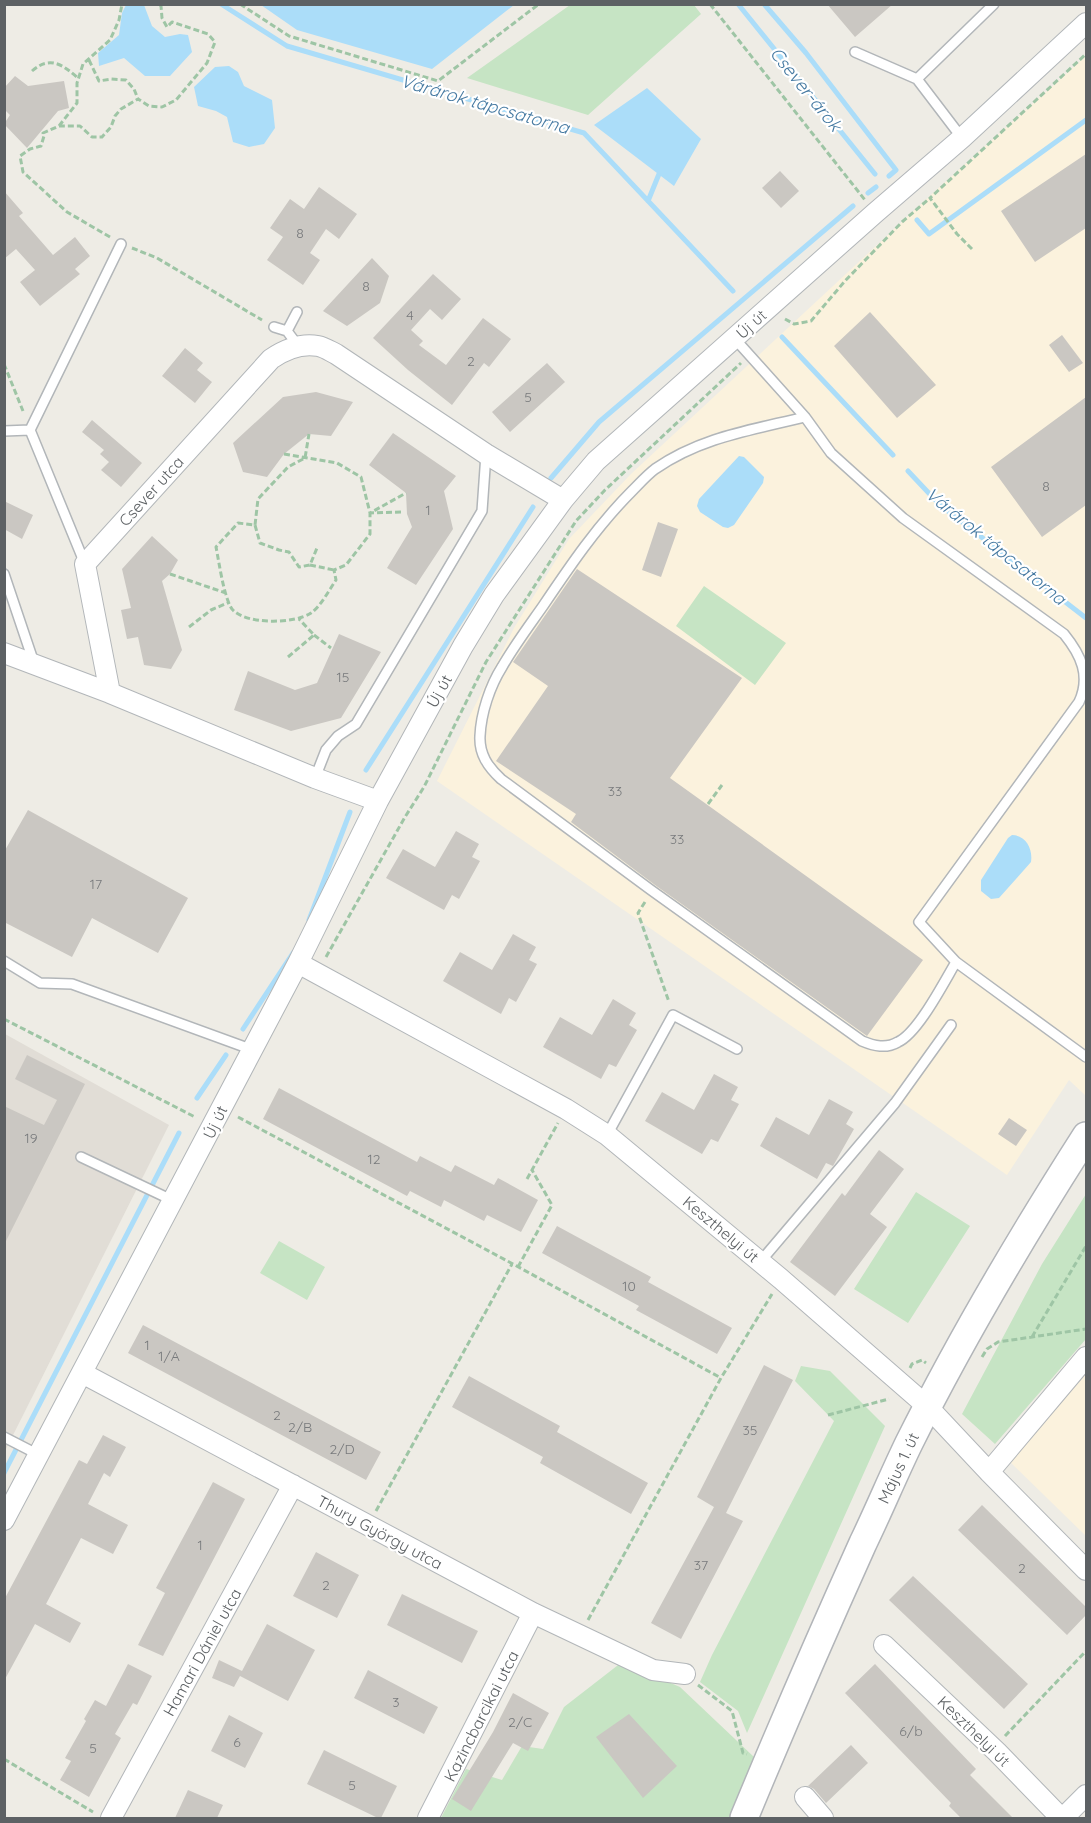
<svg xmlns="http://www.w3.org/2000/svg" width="1091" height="1823" font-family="Quicksand,sans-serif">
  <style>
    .commercial { fill: #fbf2dd }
    .education { fill: #e1ddd6 }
    .green { fill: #c6e4c4 }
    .water { fill: #abddf9 }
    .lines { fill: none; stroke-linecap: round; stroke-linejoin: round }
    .stream { stroke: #abddf9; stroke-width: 5 }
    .building { fill: #cac7c2 }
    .service-casing { stroke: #b2b6b9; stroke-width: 12 }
    .minor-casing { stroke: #b2b6b9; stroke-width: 22 }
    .secondary-casing { stroke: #b2b5b9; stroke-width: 30 }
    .path { stroke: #9ec5a5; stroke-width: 3; stroke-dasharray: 6 3; stroke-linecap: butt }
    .service { stroke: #fff; stroke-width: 9 }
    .minor { stroke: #fff; stroke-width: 20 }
    .secondary { stroke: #fff; stroke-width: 27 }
    .labels { text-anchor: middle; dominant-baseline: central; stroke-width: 4.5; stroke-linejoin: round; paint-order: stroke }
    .number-label { font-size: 14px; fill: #787a7c }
    .street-label { font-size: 16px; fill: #5d6164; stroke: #fff }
    .water-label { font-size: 18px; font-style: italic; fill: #467aa2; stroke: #fff }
  </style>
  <rect width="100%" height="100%" fill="#eeece5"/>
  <path class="commercial" d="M 1086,56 L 1086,1096 L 1069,1080 L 1007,1175 L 437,781 L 514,628 L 569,539 L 631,474 L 933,193 Z
    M 1086,1372 L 1086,1536 L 1008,1460 Z"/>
  <path class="education" d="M 5,1034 L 169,1125 L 5,1451 Z"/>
  <path class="green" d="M 570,5 L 694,5 L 701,14 L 588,115 L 467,78 Z
    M 704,586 L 786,643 L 755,685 L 676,626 Z
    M 916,1192 L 970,1226 L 908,1323 L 854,1289 Z
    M 1086,1194 L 1086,1339 L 995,1444 L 962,1414 L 1042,1264 Z
    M 279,1241 L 325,1267 L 307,1300 L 260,1273 Z
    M 801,1366 L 830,1371 L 885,1426 L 747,1733 L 738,1711 L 700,1682 L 712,1655 L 834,1421 L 795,1381 Z
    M 622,1662 L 680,1687 L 754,1757 L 729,1818 L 441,1818 L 466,1769 L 502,1780 L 522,1746 L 543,1749 L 564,1707 Z"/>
  <path class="water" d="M 126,5 L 144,5 L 152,26 L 165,37 L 180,34 L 188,35 L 192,52 L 170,76 L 145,76 L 124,58 L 99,66 L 98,53 L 119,35 L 122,13 Z
    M 261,5 L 514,5 L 432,69 L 297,30 Z
    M 229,66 L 238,72 L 244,86 L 272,100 L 275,128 L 264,144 L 249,147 L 233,142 L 227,117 L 216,111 L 198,106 L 194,87 L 215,67 Z
    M 647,88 L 701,139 L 674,186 L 594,125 Z
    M 739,456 L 744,457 L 764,477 L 763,483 L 734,525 L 728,528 L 723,527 L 700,512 L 697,506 L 699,499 Z
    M 1012,835 C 1026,835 1033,849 1031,862 L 999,898 L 991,899 L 981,891 L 981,880 L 1008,838 Z"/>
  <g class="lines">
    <path class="stream" d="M 221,4 L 287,46 L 584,133 L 733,291
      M 738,4 L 875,174
      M 764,4 L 806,53 L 896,170 L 889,176
      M 868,193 L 876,187
      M 648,201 L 659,174
      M 917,220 L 929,234 L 1086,120
      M 782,337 L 893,455
      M 908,471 L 940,505 L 1086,618
      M 551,478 L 599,422 L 853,206
      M 366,770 L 533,507
      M 309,920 L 350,812
      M 243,1029 L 293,953
      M 197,1098 L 226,1055
      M 4,1473 L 179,1133"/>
  </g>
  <path class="building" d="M 827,4 L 893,4 L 855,37 Z
    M 15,76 L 28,86 L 64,81 L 69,108 L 58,111 L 27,148 L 4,124 L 10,115 L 4,109 L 4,88 Z
    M 1086,154 L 1086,228 L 1035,262 L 1001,211 Z
    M 780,171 L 799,191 L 781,208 L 762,188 Z
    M 319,187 L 357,214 L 339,239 L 326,229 L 310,253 L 320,260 L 303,285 L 267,260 L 283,237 L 270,228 L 290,199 L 304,209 Z
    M 4,191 L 23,213 L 19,216 L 53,255 L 75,237 L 90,256 L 75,269 L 80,274 L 40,306 L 20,282 L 35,270 L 16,249 L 4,259 Z
    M 372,258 L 389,276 L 380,303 L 347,326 L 323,311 Z
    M 433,274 L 461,299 L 442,320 L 430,309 L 411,330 L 423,341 L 419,345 L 446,365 L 483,318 L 511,339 L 489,367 L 484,363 L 452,405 L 408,370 L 373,338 Z
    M 870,312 L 936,385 L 897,418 L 834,346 Z
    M 1062,335 L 1083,363 L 1069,372 L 1049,345 Z
    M 185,348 L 203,363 L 197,370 L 212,382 L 195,403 L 162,376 Z
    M 547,363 L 565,382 L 510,432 L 492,412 Z
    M 316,392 L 353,402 L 331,436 L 309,434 L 284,454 L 267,477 L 243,472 L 233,443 L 283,397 Z
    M 1086,397 L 1086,505 L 1042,537 L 991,467 Z
    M 92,420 L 142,463 L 121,487 L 101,470 L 109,462 L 100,454 L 104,450 L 82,432 Z
    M 393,433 L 456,476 L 444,491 L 453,529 L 416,585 L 387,568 L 412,527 L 407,514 L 406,493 L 369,465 Z
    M 4,501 L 33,515 L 22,539 L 4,529 Z
    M 658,522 L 678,529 L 661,577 L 642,570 Z
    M 152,536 L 178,560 L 170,574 L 162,581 L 182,650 L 171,669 L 144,665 L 138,637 L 127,639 L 121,610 L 131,608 L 122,569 Z
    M 577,569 L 742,678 L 670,778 L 923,960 L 867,1036 L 655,885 L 571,822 L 576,814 L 496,761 L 548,686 L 513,662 Z
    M 339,634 L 381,652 L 341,718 L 291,731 L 234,710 L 248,671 L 295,690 L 317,683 Z
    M 28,810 L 188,898 L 158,953 L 92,918 L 72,957 L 4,922 L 4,852 Z
    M 456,831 L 479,844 L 472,857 L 480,861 L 459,899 L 452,895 L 444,910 L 386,878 L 403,849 L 435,867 Z
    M 513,934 L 536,947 L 529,960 L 537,964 L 516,1002 L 509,998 L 501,1014 L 443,981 L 460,952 L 492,970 Z
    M 613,999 L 636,1013 L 629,1025 L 637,1030 L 616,1067 L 609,1064 L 601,1079 L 543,1047 L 560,1017 L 592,1035 Z
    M 27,1055 L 85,1084 L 4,1245 L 4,1106 L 44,1125 L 57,1100 L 15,1079 Z
    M 714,1074 L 738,1087 L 731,1100 L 739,1104 L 718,1142 L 711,1139 L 702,1154 L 645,1121 L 662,1092 L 694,1110 Z
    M 279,1088 L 417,1162 L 420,1156 L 451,1172 L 455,1165 L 494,1185 L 498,1178 L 538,1200 L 521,1232 L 487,1215 L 484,1221 L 444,1200 L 441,1207 L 410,1191 L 407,1196 L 263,1119 Z
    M 829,1099 L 853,1112 L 846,1124 L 854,1129 L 833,1166 L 826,1163 L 817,1179 L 760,1146 L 776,1117 L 809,1135 Z
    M 1009,1118 L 1027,1130 L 1016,1146 L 998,1134 Z
    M 879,1150 L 904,1169 L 870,1214 L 887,1227 L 835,1296 L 790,1262 L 842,1193 L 845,1196 Z
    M 557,1226 L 651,1277 L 648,1282 L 732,1328 L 717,1354 L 636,1310 L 639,1306 L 542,1253 Z
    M 143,1325 L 381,1452 L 366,1480 L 128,1353 Z
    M 764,1365 L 793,1380 L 726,1513 L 743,1521 L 681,1639 L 651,1623 L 714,1507 L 697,1497 Z
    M 469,1376 L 560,1426 L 557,1432 L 648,1483 L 631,1514 L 540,1463 L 543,1457 L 452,1407 Z
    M 103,1435 L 126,1447 L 110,1477 L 104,1473 L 88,1504 L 128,1525 L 113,1554 L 81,1538 L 46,1604 L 81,1623 L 70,1643 L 35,1624 L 4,1681 L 4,1600 L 79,1460 L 87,1464 Z
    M 213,1482 L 245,1499 L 163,1656 L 138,1645 L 165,1593 L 156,1588 Z
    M 982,1505 L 1086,1607 L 1086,1615 L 1067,1635 L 958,1530 Z
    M 316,1552 L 359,1575 L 337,1618 L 293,1596 Z
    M 913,1576 L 1028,1684 L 1004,1709 L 889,1600 Z
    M 402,1594 L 478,1631 L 462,1663 L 387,1625 Z
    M 267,1624 L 315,1650 L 288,1701 L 240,1676 L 234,1687 L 212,1678 L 219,1660 L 242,1671 Z
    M 128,1664 L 152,1676 L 137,1705 L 133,1703 L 115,1734 L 121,1738 L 89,1797 L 60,1780 L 71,1761 L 65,1758 L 86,1721 L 84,1719 L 95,1700 L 106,1706 Z
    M 875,1664 L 976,1769 L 970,1775 L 1013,1818 L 961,1818 L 949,1806 L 951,1803 L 845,1693 Z
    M 368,1670 L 438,1707 L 424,1734 L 354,1698 Z
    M 513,1693 L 549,1713 L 528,1751 L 513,1743 L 471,1811 L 452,1799 L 493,1732 Z
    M 629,1714 L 677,1766 L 643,1798 L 596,1737 Z
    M 229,1715 L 263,1733 L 245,1768 L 211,1751 Z
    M 851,1745 L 868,1763 L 826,1803 L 814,1789 L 808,1786 Z
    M 324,1750 L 397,1786 L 381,1818 L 378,1818 L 307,1784 Z
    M 188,1790 L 223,1805 L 217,1818 L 175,1818 Z"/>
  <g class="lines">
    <defs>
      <path id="service" d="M 855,52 L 917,79 L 962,138
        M 917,79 L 994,4
        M 274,327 L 287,331 L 299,347
        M 287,331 L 297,312
        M 735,339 L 805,417 L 831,453 L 903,518 L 1064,634 C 1081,655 1091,676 1079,702 L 919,922 L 956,962 L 1086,1057
        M 805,417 C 752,430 701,437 655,469 C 647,475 639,484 632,491 C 597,526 570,566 543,606 C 529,626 514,646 502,667 C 490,686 481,713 480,736 C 479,754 488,767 501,779 L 651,890 L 862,1041 C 874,1046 886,1049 898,1042 C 918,1033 944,982 956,962
        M 4,431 L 30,430
        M 85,564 L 30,430 L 121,244
        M 4,574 L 34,663
        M 315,778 L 326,750 L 338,736 L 356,724 L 482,511 L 486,454
        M 4,961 L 40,983 L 72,984 L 253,1050
        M 607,1135 L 673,1015 L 737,1049
        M 81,1157 L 174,1201
        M 760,1262 L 895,1103 L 951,1025
        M 4,1437 L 39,1455"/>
      <path id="minor" d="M 4,653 L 110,693
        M 378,801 L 315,778 L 110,693 L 85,564 L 271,359 C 284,350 301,343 318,346 C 324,347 330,351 336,354 L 486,454 L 563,500
        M 298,963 L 566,1109 L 607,1135 L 781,1279 L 928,1407 L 989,1472 L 1086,1570
        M 82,1373 L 533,1613 L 653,1670 L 685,1674
        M 989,1472 L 1086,1357
        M 4,1520 L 298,963 L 378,801 L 463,646 L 494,595 L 563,500 L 596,461 L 875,213 L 962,138 L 1086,23
        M 884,1645 L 997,1752 L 1061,1818
        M 805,1797 L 823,1818
        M 111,1818 L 293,1485
        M 428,1818 L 533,1613
        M 1063,1818 L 1086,1795"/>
      <path id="secondary" d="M 744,1818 C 782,1726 822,1634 863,1543 C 879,1510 893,1476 909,1443 C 962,1337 1022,1236 1086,1136"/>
    </defs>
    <use href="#service" class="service-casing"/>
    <use href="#minor" class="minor-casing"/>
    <use href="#secondary" class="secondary-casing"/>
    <path class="path" d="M 240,4 L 289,36 L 438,81 L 539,4
      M 710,4 L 865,200
      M 89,60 L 99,81 L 111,79 L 126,80 L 134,89 L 138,99
      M 32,71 C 50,55 63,65 78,78
      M 59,126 L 77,103 L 77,83 L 83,64 L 110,40 L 119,20 L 122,4
      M 110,237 L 67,212 L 23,172 L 20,156 L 30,149 L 41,146 L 44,136 L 43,133 L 59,126 L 80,126 L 92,137 L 102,137 L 111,127 L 115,116 L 121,109 L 138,99 L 149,106 L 162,107 L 176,100 L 207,63 L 215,42 L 208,34 L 172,22 L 167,27 L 162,18 L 161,6 L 159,4
      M 132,248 L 157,258 L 262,320
      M 972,249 L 957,234 L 930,198 L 1086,54
      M 785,319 L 794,324 L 811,321 L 845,281 L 902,222 L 930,198
      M 4,364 L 23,411
      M 284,454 L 337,463 L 361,477 L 370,513 L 370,534 L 346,565 L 334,570 L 336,580 C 329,590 321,606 311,613 C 295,624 245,625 232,609 C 224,598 219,562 216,547 L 238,523 L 255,525 L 258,499 L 288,467 L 305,458 L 309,434
      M 401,512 L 370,513 L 406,493
      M 255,525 L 260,543 L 279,550 L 289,552 L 299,567 L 310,565 L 317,548
      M 310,565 L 334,570
      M 170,574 L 226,593
      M 189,627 L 211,610 L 230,602
      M 314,635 L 331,648
      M 288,657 L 314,635 L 299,619
      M 708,804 L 722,785
      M 645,902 L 638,913 L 669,1002
      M 326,957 L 405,817 L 424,787 L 486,662 L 576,521 L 605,490 L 741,363
      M 4,1019 L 195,1117
      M 238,1117 L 513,1264 L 721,1378
      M 527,1179 L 558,1123
      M 518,1267 L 552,1205 L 532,1170
      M 1032,1337 L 1086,1246
      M 982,1357 L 987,1349 L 998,1342 L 1086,1329
      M 910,1368 L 912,1364 L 922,1360 L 926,1363
      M 828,1415 L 889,1399
      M 376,1511 L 512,1264
      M 588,1620 L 721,1378 L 772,1294
      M 698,1685 L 732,1711 L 743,1753 L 747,1754
      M 1005,1736 L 1086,1651
      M 4,1759 L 93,1812"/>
    <use href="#service" class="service"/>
    <use href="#minor" class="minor"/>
    <use href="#secondary" class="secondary"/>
  </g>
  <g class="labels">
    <g class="number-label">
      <text x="300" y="233">8</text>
      <text x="366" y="286">8</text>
      <text x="410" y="315">4</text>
      <text x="471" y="361">2</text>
      <text x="528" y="397">5</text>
      <text x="1046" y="486">8</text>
      <text x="428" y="510">1</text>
      <text x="343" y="677">15</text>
      <text x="615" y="791">33</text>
      <text x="677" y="839">33</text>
      <text x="96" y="884">17</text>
      <text x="31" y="1138">19</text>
      <text x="374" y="1159">12</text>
      <text x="629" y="1286">10</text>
      <text x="147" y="1345">1</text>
      <text x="169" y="1356">1/A</text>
      <text x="277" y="1415">2</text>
      <text x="300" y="1427">2/B</text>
      <text x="750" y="1430">35</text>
      <text x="342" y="1449">2/D</text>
      <text x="200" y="1545">1</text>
      <text x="701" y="1565">37</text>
      <text x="1022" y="1568">2</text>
      <text x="326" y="1585">2</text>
      <text x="396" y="1702">3</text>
      <text x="520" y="1722">2/C</text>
      <text x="911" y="1731">6/b</text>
      <text x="237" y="1742">6</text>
      <text x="93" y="1748">5</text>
      <text x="352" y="1785">5</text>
    </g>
    <g class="street-label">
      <text transform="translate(751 324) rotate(-42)">Új út</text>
      <text transform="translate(151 491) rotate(-48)">Csever utca</text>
      <text transform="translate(439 691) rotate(-61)">Új út</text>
      <text transform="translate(215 1122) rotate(-64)">Új út</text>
      <text transform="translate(721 1229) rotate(40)">Keszthelyi út</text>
      <text transform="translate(898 1468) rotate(-65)">Május 1. út</text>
      <text transform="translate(380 1532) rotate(28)">Thury György utca</text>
      <text transform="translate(202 1652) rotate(-61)">Hamari Dániel utca</text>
      <text transform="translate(481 1716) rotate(-63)">Kazincbarcikai utca</text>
      <text transform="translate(974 1731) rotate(44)">Keszthelyi út</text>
    </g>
    <g class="water-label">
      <text transform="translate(806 89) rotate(51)">Csever-árok</text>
      <text transform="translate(485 104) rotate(16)">Várárok tápcsatorna</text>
      <text transform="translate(996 546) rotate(39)">Várárok tápcsatorna</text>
    </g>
  </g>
  <rect width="1091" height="1823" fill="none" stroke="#5d6164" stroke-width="12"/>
</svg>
